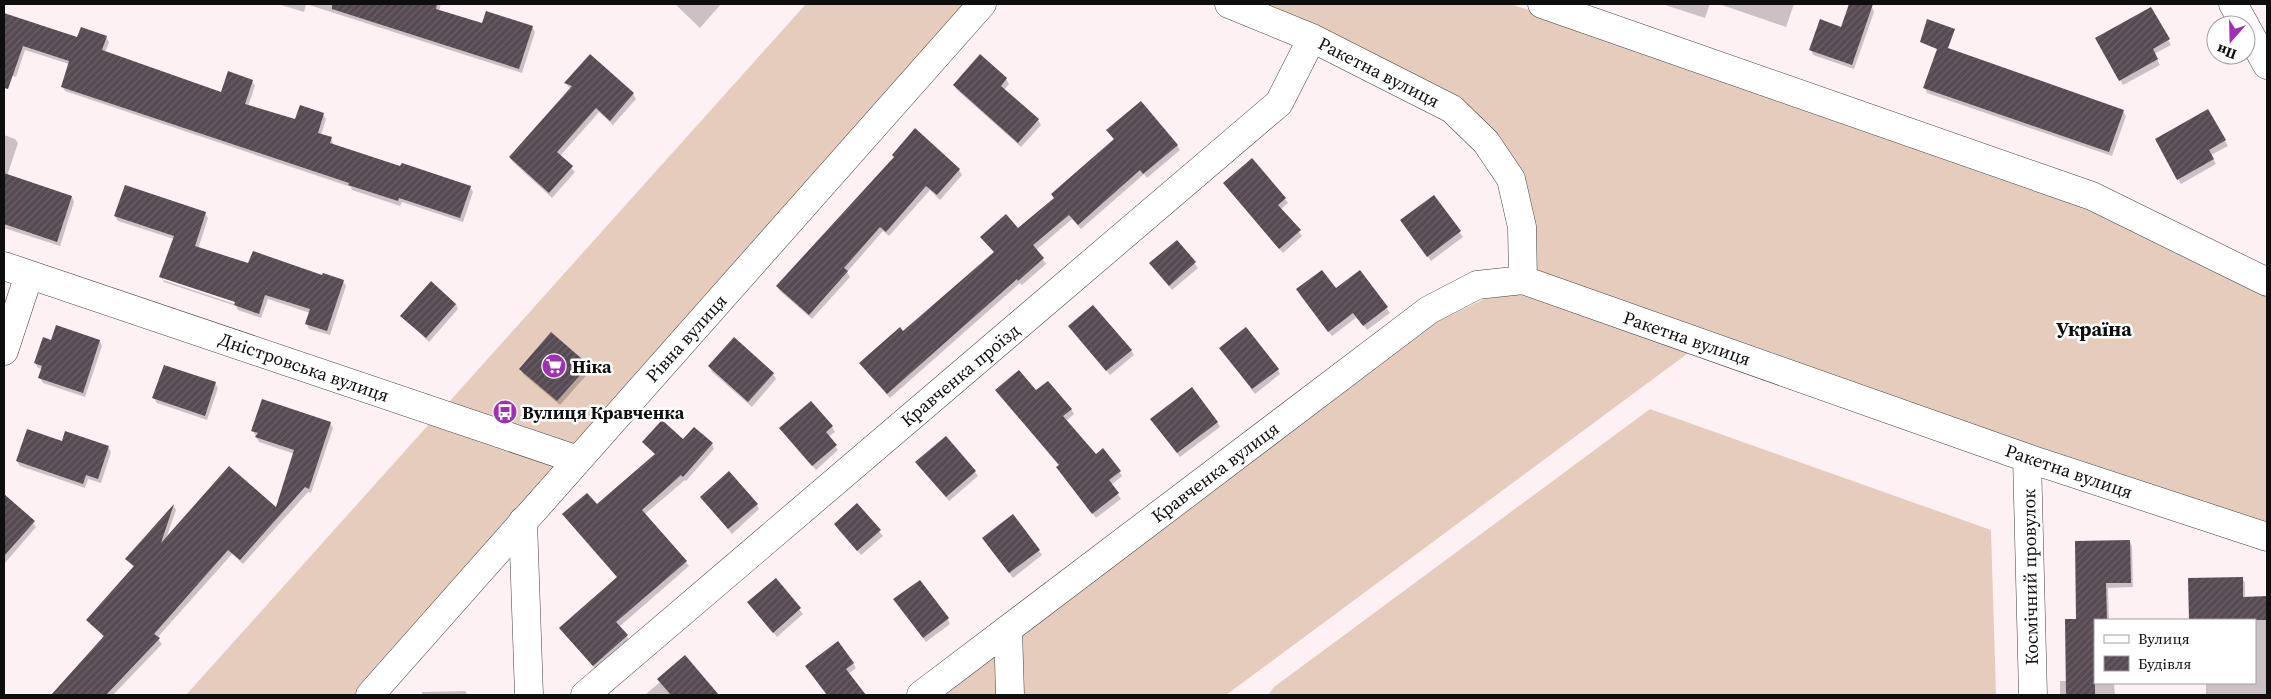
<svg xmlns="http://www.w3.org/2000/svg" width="2271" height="699" font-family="'Source Serif 4',serif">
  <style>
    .grass { fill: #e6ccbc }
    .shadow { fill: #0003; fill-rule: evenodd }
    .building { fill: url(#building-hatch) }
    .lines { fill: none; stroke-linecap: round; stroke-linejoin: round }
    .minor-casing { stroke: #414141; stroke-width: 29 }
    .tertiary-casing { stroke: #414141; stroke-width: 29 }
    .minor { stroke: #fff; stroke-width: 28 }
    .tertiary { stroke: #fff; stroke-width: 28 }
    .labels { text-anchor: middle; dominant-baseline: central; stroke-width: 5; stroke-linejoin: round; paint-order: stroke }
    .street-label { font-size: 18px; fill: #0e0e0e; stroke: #fff }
    .poi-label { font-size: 18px; font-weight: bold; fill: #0e0e0e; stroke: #fff; text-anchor: start }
    .quarter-label { font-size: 20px; font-weight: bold; fill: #0e0e0e; stroke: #fff }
  </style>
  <defs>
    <pattern id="building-hatch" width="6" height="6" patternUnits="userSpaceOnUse" patternTransform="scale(1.25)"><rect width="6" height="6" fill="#564b53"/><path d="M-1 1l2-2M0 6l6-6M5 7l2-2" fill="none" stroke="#696167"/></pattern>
  </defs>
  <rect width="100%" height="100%" fill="#fef1f4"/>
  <path class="grass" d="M 806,4 L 974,4 L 362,695 L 186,695 Z
    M 1259,4 L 1511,4 L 2082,203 L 2267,294 L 2267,524 L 2000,436 L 1714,334 L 1226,695 L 943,695 L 1434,323 L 1484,299 L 1531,292 L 1494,134 Z
    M 1650,409 L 1991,530 L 1996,695 L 1268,695 L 1274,687 Z"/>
  <path class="shadow" d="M 278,4 L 441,4 L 439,11 L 483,25 L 532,27 L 535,32 L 522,73 L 306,4 L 304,12 Z
    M 675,4 L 721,4 L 700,28 Z
    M 1662,4 L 1710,4 L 1705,18 Z
    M 1719,4 L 1794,4 L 1786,27 Z
    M 1850,4 L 1863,4 L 1872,7 L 1874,12 L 1854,69 L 1813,55 L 1811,50 L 1842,28 Z
    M 2151,9 L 2171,45 L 2154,54 L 2160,65 L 2123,85 L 2097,39 Z
    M 4,14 L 78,39 L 106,37 L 109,42 L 105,53 L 222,93 L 252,81 L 255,86 L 248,106 L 295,121 L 323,114 L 326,119 L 321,135 L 331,139 L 334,145 L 401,168 L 470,187 L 473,192 L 463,222 L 402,202 L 400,206 L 352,190 L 351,187 L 65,91 L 62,86 L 69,64 L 25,50 L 16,77 L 4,73 Z
    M 980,56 L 1006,79 L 1009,84 L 1004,90 L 1038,120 L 1041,125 L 1021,147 L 957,90 L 954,85 Z
    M 566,84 L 633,94 L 636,99 L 613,125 L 599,112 L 560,156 L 575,172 L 552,198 L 513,162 L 510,158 L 571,89 Z
    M 1925,88 L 2123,111 L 2126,116 L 2112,156 L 1927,93 Z
    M 2208,111 L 2228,146 L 2211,155 L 2216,164 L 2181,184 L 2156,140 Z
    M 1108,131 L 1177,145 L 1180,150 L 1147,178 L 1144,174 L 1081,229 L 1072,219 L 1036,250 L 1046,264 L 1022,285 L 1020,283 L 890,398 L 864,368 L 995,253 L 982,237 L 1018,230 L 1055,199 L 1114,140 Z
    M 4,135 L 15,139 L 18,143 L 7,176 L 72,197 L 74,202 L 60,246 L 4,228 Z
    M 895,158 L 959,170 L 962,175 L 940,200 L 930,190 L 889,236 L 883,231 L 847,272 L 850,277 L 812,319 L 780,291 L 777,286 Z
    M 1228,188 L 1285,199 L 1288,203 L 1281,209 L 1302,236 L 1283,253 Z
    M 1433,196 L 1463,237 L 1431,261 L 1404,225 Z
    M 205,213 L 208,218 L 198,249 L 249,265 L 343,281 L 346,286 L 330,335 L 309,329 L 307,324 L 310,313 L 268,299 L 261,318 L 238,310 L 236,306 L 164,282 L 161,277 L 174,239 L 118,221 L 115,216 ZM 163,277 L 241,303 L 241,306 L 163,280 Z
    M 1177,241 L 1198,268 L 1172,290 L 1150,263 Z
    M 1360,271 L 1390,313 L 1367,330 L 1357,317 L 1332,336 L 1300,295 L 1335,290 Z
    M 456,304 L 458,309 L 429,342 L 402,316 Z
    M 1070,327 L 1131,350 L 1134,355 L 1110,375 Z
    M 734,339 L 773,374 L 776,379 L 752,407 L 712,372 L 710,367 Z
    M 100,341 L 102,346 L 85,397 L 43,383 L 40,378 L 42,369 L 38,368 L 35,363 L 52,342 Z
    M 1224,353 L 1278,370 L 1280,374 L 1255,394 Z
    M 588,365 L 591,370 L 560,405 L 523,374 L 521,369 Z
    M 215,383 L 218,388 L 207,420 L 157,403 L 154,398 Z
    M 997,391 L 1036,392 L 1071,409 L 1074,414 L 1066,421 L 1096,455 L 1119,471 L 1122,476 L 1111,485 L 1121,499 L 1096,518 L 1061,472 L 1060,466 Z
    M 1217,422 L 1220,427 L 1180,457 L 1155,424 Z
    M 330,423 L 333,428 L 311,493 L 308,492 L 243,564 L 232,554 L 157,638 L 162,644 L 113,695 L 53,695 L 104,637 L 88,620 L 134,568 L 127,559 L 174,506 L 176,510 L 166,539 L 276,509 L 295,454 L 259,442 L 253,431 Z
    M 832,427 L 835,432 L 828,437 L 838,450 L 816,470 L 784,433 Z
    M 683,441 L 712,444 L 714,449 L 686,481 L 685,480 L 645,514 L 689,566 L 619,627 L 630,641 L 596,670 L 564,633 L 618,578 L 564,514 L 597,506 L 656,455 L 644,442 Z
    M 63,442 L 108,447 L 111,452 L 101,483 L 88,479 L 85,488 L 20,466 L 17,461 Z
    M 920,467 L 975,472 L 978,476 L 949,501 Z
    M 4,495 L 36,527 L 4,564 Z
    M 702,497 L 757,505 L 759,509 L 732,534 Z
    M 857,505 L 883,536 L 861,555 L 838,529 Z
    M 1013,516 L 1042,555 L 1013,578 L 986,543 Z
    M 2129,541 L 2132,546 L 2133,587 L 2108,588 L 2109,620 L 2095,620 L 2095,683 L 2114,683 L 2115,695 L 2060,695 L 2060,681 L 2067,681 L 2077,620 Z
    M 2242,578 L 2245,583 L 2245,598 L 2267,598 L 2267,695 L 2206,695 L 2206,683 L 2255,683 L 2255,620 L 2190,620 L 2190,579 Z
    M 776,580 L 803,614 L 777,637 L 749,603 Z
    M 898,604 L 948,619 L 950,624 L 926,642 Z
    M 853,663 L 856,668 L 848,674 L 862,693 L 859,695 L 828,695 L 809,671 Z
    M 660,682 L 712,691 L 708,695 L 645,695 Z
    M 465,691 L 468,695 L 422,695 L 422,692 Z"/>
  <path class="building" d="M 332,4 L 437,4 L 436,9 L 482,23 L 486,11 L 533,26 L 519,69 L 332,9 Z
    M 1849,4 L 1873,4 L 1852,65 L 1809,50 L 1820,19 L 1841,27 Z
    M 2151,7 L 2170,39 L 2153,49 L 2158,59 L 2119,81 L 2095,38 Z
    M 4,13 L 77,37 L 81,27 L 107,36 L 102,50 L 221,92 L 228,71 L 253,80 L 245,104 L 295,119 L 300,105 L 324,113 L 318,133 L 332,137 L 330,143 L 400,166 L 402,163 L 471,186 L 460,218 L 399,198 L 398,201 L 348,185 L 349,183 L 61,87 L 69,61 L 23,46 L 8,89 L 4,88 Z
    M 1927,19 L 1955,29 L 1948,48 L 2124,110 L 2109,152 L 1923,88 L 1937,49 L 1920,42 Z
    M 590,54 L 634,93 L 610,121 L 596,108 L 557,152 L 573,166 L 549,193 L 509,157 L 572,86 L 564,83 Z
    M 980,54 L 1007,78 L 1001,86 L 1039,119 L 1018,143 L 953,85 Z
    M 1141,101 L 1178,145 L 1143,174 L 1140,170 L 1078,225 L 1069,215 L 1033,245 L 1044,258 L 1018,281 L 1017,279 L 887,394 L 859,363 L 900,327 L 903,331 L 994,252 L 980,237 L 1006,214 L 1018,228 L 1054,198 L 1051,194 L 1114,139 L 1106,130 Z
    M 2208,109 L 2226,140 L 2209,150 L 2214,159 L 2177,180 L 2155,139 Z
    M 915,128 L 960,169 L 937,195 L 926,186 L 886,232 L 880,227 L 844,268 L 848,271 L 809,315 L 776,286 L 894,157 L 892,155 Z
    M 1252,158 L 1286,198 L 1278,205 L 1301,230 L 1279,249 L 1223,183 Z
    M 4,173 L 72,196 L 57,242 L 4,224 Z
    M 125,185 L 206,212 L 195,246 L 248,263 L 253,251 L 322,275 L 323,273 L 344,280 L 327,331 L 305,324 L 310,309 L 265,295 L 259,314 L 234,305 L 235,302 L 159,277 L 174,236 L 114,216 Z
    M 1434,195 L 1461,231 L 1427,257 L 1400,220 Z
    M 1177,240 L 1196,262 L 1169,286 L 1149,263 Z
    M 1322,270 L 1336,288 L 1360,270 L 1388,307 L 1363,326 L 1353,313 L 1328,332 L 1296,289 Z
    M 431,281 L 456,304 L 426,338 L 400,316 Z
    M 1093,305 L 1132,350 L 1106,371 L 1068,326 Z
    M 56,325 L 100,340 L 83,393 L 38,378 L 42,366 L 34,363 L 43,337 L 51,340 Z
    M 1246,327 L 1279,369 L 1252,389 L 1219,348 Z
    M 551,332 L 589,365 L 557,401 L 519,369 Z
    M 734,337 L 774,373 L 748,402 L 708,366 Z
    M 164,365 L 216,382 L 205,416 L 152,398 Z
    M 1019,370 L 1036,390 L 1048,381 L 1072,409 L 1063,416 L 1096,454 L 1103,448 L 1121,471 L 1109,480 L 1119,493 L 1092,514 L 1056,467 L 1059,465 L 995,390 Z
    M 1192,387 L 1218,422 L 1177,453 L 1150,419 Z
    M 262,399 L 331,422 L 309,489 L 305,487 L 240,560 L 228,550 L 154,634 L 160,638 L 106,695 L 51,695 L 104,636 L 86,620 L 134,566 L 125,559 L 174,504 L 161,543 L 229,466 L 276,507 L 294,450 L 255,437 L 258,433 L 251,431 Z
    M 811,401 L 833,426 L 826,432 L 837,445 L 812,466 L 779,428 Z
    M 662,420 L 683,439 L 694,427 L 713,443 L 683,477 L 681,475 L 642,510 L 687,561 L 616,622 L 628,635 L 593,666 L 559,628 L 617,577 L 562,514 L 587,493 L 597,504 L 655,454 L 642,442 Z
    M 27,429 L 62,441 L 65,431 L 109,446 L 98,479 L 86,475 L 83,484 L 16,461 Z
    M 946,436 L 976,471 L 946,497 L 915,462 Z
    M 729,471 L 758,504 L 728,529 L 700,497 Z
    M 4,494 L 35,521 L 4,556 Z
    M 857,503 L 881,530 L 857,551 L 834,524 Z
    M 1013,514 L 1040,550 L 1009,573 L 982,538 Z
    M 2130,540 L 2131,583 L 2106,583 L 2107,620 L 2095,620 L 2095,695 L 2066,695 L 2065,619 L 2076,619 L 2075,541 Z
    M 2243,577 L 2243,597 L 2267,596 L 2267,620 L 2189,620 L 2188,578 Z
    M 776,578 L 801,608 L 773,633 L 747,602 Z
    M 920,580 L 949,618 L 923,638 L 893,599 Z
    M 838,641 L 854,663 L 846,669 L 866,695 L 827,695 L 805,666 Z
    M 685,655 L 719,695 L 671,695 L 657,679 Z"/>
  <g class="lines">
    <defs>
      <path id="minor" d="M 1229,4 L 1312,38 L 1452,109 L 1486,142 L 1511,179 L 1522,227 L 1523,280
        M 1542,4 L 2092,196 L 2267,282
        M 2233,4 L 2245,25
        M 2246,27 L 2267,65
        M 4,351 L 29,275
        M 2027,458 L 2033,695
        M 523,521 L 529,695
        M 1008,629 L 1010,695
        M 585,695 L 1279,103 L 1312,38
        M 921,695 L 1429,310 L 1477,285 L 1523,280 L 2027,458 L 2267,537"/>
      <path id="tertiary" d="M 4,266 L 578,460
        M 370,695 L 982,4"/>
    </defs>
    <use href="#minor" class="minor-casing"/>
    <use href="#tertiary" class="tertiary-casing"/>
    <use href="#minor" class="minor"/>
    <use href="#tertiary" class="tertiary"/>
  </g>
  <defs>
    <symbol id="supermarket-disc" viewBox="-11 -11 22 22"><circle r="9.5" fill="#a131b3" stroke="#fff"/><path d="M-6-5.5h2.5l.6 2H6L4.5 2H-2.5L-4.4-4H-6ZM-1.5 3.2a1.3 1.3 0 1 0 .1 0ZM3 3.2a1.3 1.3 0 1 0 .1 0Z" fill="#fff"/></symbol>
    <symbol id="bus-disc" viewBox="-11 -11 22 22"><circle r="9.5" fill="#a131b3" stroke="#fff"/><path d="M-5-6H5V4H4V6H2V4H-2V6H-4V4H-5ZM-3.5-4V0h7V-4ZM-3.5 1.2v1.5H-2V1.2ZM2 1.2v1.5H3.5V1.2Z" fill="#fff"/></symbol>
  </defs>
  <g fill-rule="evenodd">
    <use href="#supermarket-disc" x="540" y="352" width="28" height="28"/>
    <use href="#bus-disc" x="491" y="398" width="28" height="28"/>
  </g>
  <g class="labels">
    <g class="street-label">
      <text transform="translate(1379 72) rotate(27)">Ракетна вулиця</text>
      <text transform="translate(686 338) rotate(-48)">Рівна вулиця</text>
      <text transform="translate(1687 338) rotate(19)">Ракетна вулиця</text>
      <text transform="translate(304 367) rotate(19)">Дністровська вулиця</text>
      <text transform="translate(960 375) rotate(-40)">Кравченка проїзд</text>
      <text transform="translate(2069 471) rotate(19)">Ракетна вулиця</text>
      <text transform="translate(1215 472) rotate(-37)">Кравченка вулиця</text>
      <text transform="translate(2030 577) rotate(-91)">Космічний провулок</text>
    </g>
    <g class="poi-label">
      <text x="572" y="366">Ніка</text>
      <text x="522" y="412">Вулиця Кравченка</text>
    </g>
    <g class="quarter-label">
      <text x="2094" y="329">Україна</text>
    </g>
  </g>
  <rect width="2271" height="699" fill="none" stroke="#0e0e0e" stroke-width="10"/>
  <rect x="2094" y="619" width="162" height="65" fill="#ffffff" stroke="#9f9f9f"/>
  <rect x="2104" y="635" width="25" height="8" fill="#ffffff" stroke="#9f9f9f"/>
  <text x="2138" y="644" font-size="15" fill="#0e0e0e">Вулиця</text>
  <rect x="2104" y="656" width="25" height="15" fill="url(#building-hatch)" stroke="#9f9f9f"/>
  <text x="2138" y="669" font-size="15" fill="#0e0e0e">Будівля</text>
  <g transform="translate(2231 40) rotate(200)"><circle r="24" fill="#ffffff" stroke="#9f9f9f"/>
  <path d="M0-4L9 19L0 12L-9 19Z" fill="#a131b3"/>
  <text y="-8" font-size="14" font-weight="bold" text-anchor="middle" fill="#0e0e0e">Пн</text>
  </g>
</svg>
